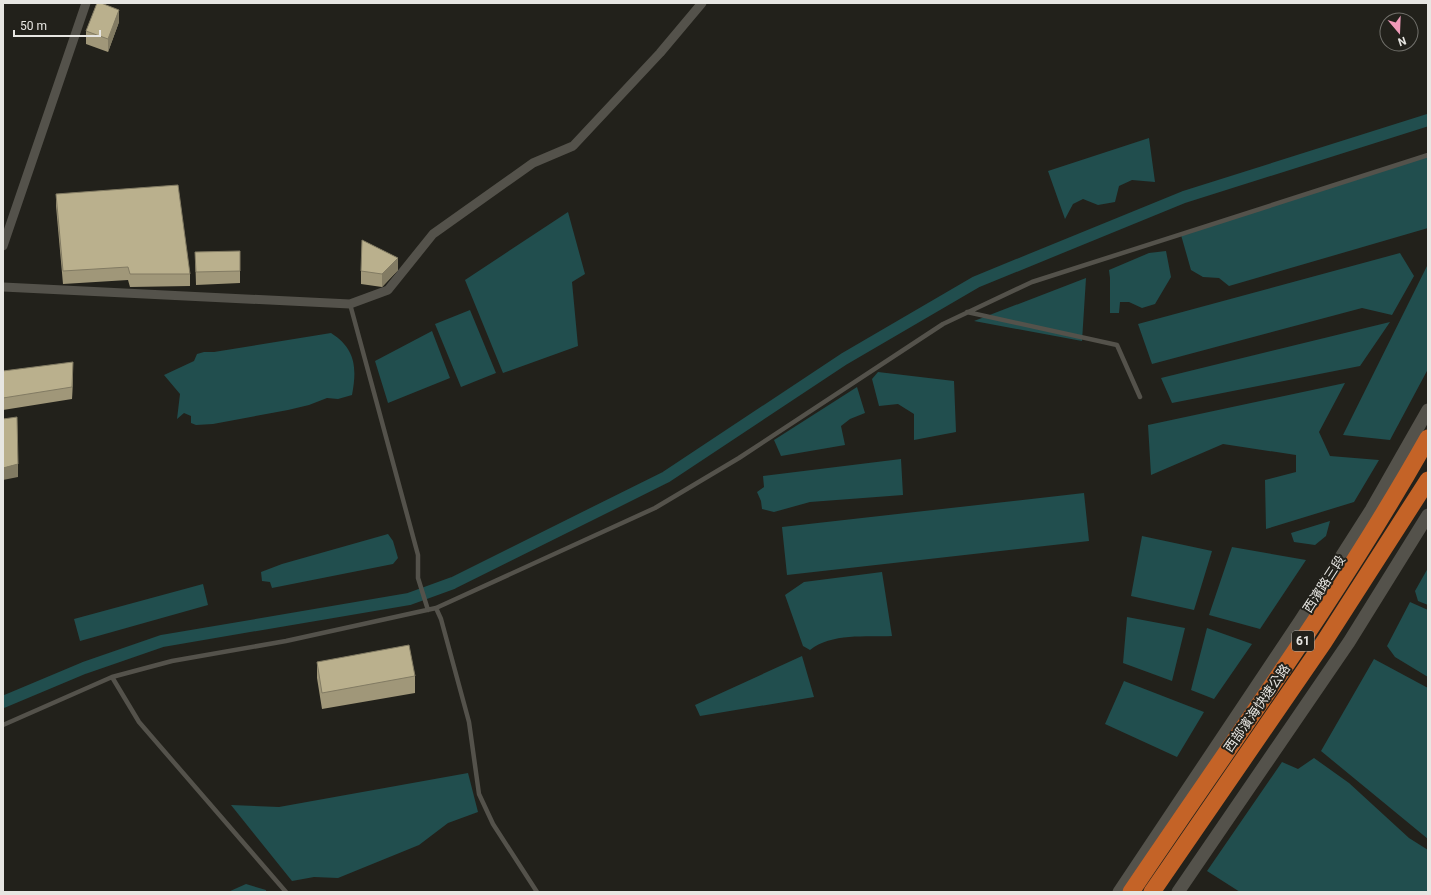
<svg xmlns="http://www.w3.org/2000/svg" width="1431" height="895" font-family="Roboto,'Noto Sans TC',sans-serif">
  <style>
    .water { fill: #214e4e }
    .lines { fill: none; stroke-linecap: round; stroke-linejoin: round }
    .canal { stroke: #214e4e; stroke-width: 12 }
    .lane { stroke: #54524b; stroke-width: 4.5 }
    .street { stroke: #54524b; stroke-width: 9 }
    .secondary { stroke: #54524b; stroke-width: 13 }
    .highway { stroke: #c46327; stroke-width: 17 }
    .wall { fill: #a09779 }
    .shaded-wall { fill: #827b63 }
    .building { fill: #bab08d; stroke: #827b63 }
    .labels { text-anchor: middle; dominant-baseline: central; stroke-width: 4; stroke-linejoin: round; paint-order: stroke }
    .shield { fill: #22211b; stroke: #acaba6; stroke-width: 1 }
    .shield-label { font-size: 12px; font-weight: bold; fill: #e7e6e2 }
    .street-label { font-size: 13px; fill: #e7e6e2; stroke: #22211b }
  </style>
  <rect width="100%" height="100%" fill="#22211b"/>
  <path class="water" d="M 1149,138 L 1155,182 L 1132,180 L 1119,186 L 1115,202 L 1098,205 L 1083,199 L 1073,204 L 1065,219 L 1048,171 Z
    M 1428,156 L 1428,228 L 1229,286 L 1219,278 L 1203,277 L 1191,270 L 1181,235 Z
    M 568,212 L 585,274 L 572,282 L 578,346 L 503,373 L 465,280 Z
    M 1166,251 L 1171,277 L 1155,304 L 1142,308 L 1129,302 L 1120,302 L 1119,313 L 1110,313 L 1110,278 L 1109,270 L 1149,253 Z
    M 1400,253 L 1414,276 L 1392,315 L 1362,308 L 1152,364 L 1138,324 Z
    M 1428,264 L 1428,369 L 1390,440 L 1343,435 Z
    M 1086,278 L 1082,341 L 974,321 Z
    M 470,310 L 496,373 L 461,387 L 435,324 Z
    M 1390,322 L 1360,366 L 1172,403 L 1161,378 Z
    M 432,331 L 450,378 L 388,403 L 375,361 Z
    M 331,333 C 356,349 357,368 352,395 L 338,399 L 327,398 L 309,405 L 288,410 L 213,424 L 196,425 L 191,423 L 191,416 L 184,413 L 177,419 L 180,394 L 164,375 L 194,361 L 197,354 L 204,352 L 214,352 Z
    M 878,372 L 954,381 L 956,432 L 914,440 L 914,414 L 898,404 L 879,406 L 872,379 Z
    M 1345,383 L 1319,432 L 1330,456 L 1379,460 L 1354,502 L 1266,529 L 1265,480 L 1296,472 L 1296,455 L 1223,444 L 1151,475 L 1148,425 Z
    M 857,387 L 865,413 L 850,419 L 841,426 L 845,445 L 781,456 L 774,440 Z
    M 901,459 L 903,495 L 810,502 L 774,512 L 762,509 L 761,501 L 757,492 L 764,487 L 763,476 Z
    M 1084,493 L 1089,541 L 787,575 L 782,527 Z
    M 1330,521 L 1326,536 L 1315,545 L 1294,542 L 1291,533 Z
    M 388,534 L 393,541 L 398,558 L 393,564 L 272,588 L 270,582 L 262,581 L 261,572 L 282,564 Z
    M 1142,536 L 1212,551 L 1194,610 L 1131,596 Z
    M 1232,547 L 1306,560 L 1260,629 L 1209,615 Z
    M 1428,568 L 1428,605 L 1418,601 L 1415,591 Z
    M 882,572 L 892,636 C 866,637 831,633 810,650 L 803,646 L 785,595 L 804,582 Z
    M 203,584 L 208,605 L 80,641 L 74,619 Z
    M 1410,602 L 1428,610 L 1428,677 L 1395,657 L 1387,646 Z
    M 1127,617 L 1185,628 L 1172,681 L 1123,663 Z
    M 1207,628 L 1252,644 L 1214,699 L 1191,690 Z
    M 802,656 L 814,697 L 700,716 L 695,705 Z
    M 1374,659 L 1428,688 L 1428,839 L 1321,751 Z
    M 1124,681 L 1204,712 L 1177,757 L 1105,724 Z
    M 1314,758 L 1349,783 L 1409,838 L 1428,850 L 1428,892 L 1240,892 L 1207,871 L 1282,762 L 1298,769 Z
    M 468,773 L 478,812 L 448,823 L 419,845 L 338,878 L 314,877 L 292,881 L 231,805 L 279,807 Z
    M 246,884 L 266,890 L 266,892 L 228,892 Z"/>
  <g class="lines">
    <path class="canal" d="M 3,702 L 84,668 L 162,641 L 409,599 L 453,583 L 666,477 L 844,359 L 976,282 L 1184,197 L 1428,120"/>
    <path class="lane" d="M 350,304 L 418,555 L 418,578 L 428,610
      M 967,312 L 1117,345 L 1140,397
      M 436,608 L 441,619 L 469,722 L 479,794 L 493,824 L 537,892
      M 112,677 L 139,722 L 286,892
      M 3,725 L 112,677 L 172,661 L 286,641 L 436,608 L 655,508 L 739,458 L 943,324 L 1032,282 L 1428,155"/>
    <path class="street" d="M 3,246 L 86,3
      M 3,287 L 350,304 L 388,290 L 433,234 L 533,163 L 573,146 L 660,53 L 702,3"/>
    <path class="secondary" d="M 1119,892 L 1300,621 L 1371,510 L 1428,410
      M 1178,892 L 1349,642 L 1428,515"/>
    <path class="highway" d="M 1131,892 C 1232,742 1339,596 1428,438
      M 1152,892 L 1324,642 L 1428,480"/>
  </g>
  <path class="wall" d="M 119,22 L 108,52 L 86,44 L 86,31 Z
    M 56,194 L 190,274 L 190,286 L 130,287 L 128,280 L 63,284 L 56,206 Z
    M 195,252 L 240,271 L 240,283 L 196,285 Z
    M 398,270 L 382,287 L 361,284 L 361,271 Z
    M 3,371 L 73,375 L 72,399 L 3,410 Z
    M 317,662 L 415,676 L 415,693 L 322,709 L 317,678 Z"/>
  <path class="shaded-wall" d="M 119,10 L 119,22 L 108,52 L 108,39 Z
    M 398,258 L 398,270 L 382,287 L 382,274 Z
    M 73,362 L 73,375 L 72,399 L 72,387 Z
    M 18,464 L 18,477 L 3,480 L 3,468 Z"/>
  <path class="building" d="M 97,3 L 101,3 L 119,10 L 108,39 L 86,31 Z
    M 178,185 L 190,274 L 130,274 L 128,267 L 63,271 L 56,194 Z
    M 362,240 L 398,258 L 382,274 L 361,271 Z
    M 240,251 L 240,271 L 196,272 L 195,252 Z
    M 73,362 L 72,387 L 3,398 L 3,371 Z
    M 17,417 L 18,464 L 3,468 L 3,419 Z
    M 409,645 L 415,676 L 322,693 L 317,662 Z"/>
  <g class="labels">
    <rect class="shield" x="1292" y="631" width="22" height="20" rx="3"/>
    <g class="shield-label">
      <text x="1303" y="641">61</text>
    </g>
    <g class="street-label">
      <text transform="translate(1324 584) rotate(-57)">西濱路三段</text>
      <text transform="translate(1257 708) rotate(-55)">西部濱海快速公路</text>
    </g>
  </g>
  <rect width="1431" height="895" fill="none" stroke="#e7e6e2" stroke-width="8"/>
  <g transform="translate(1399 32) rotate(161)"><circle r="19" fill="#22211b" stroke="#71706b"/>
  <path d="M0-3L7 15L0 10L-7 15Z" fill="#ef9ab8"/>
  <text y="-6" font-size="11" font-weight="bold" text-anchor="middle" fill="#e7e6e2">N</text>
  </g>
  <path d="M14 30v6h86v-6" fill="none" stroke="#e7e6e2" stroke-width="2"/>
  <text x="20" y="30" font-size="12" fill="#e7e6e2" stroke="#22211b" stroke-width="3" paint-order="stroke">50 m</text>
</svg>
